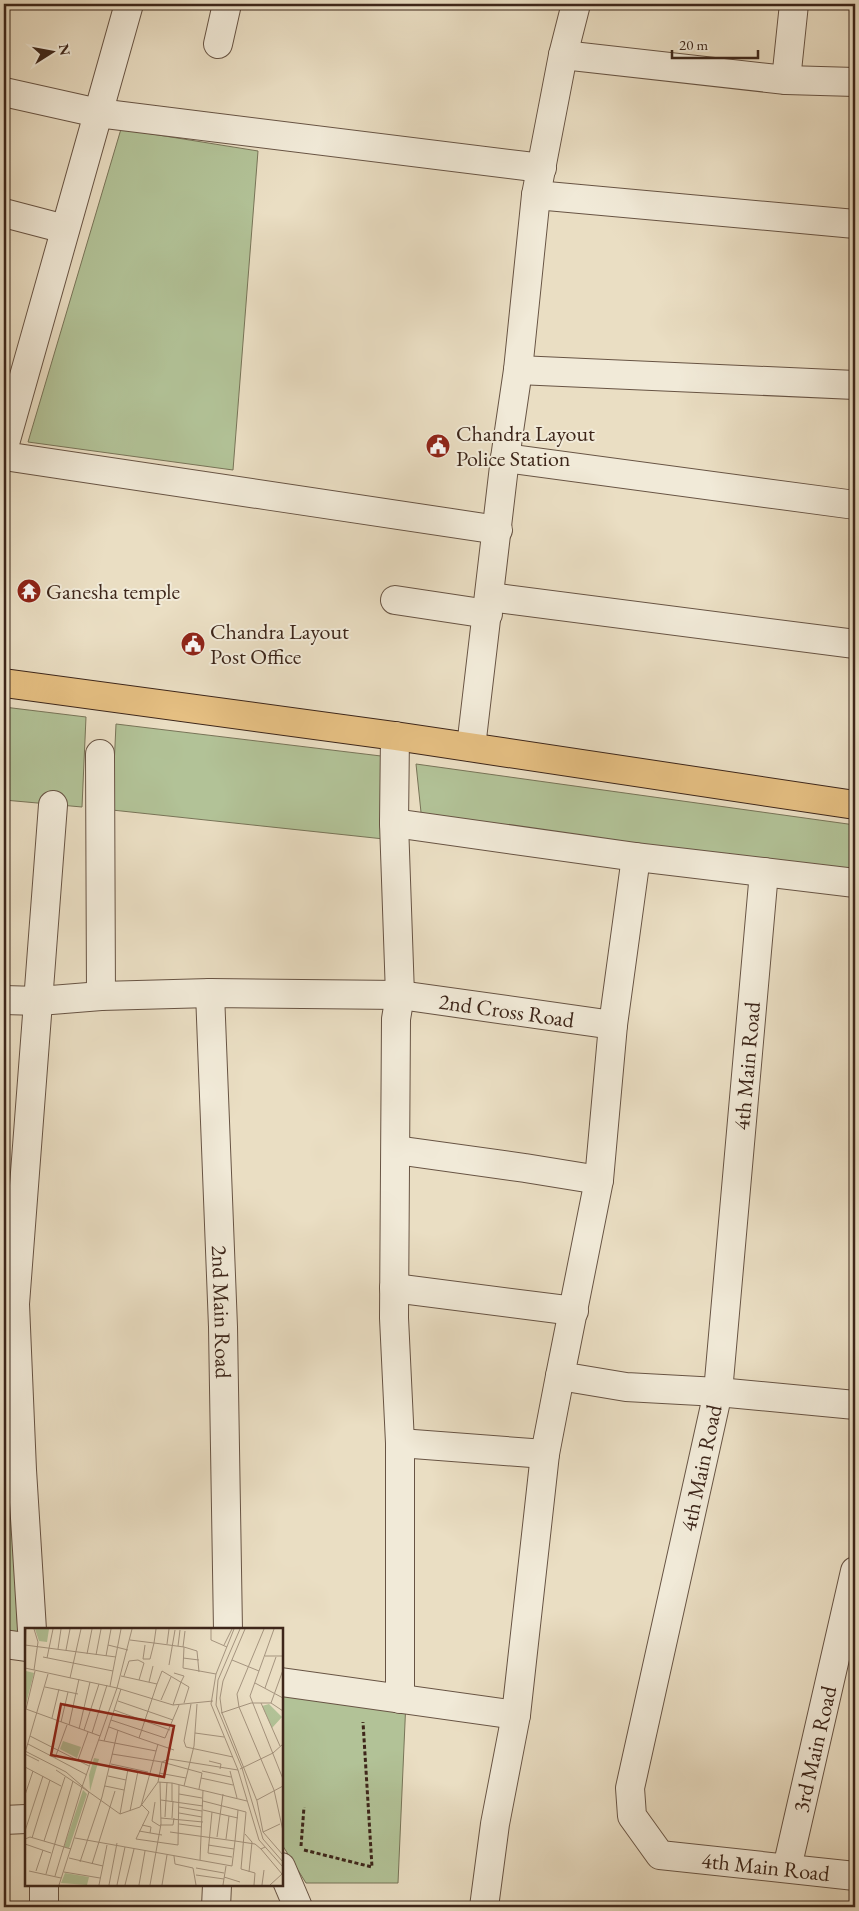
<svg xmlns="http://www.w3.org/2000/svg" width="859" height="1911" font-family="'EB Garamond',serif">
  <style>
    .green { fill: #b2c297; stroke: #787458 }
    .lines { fill: none; stroke-linecap: round; stroke-linejoin: round }
    .minor-casing { stroke: #685444; stroke-width: 30 }
    .major-casing { stroke: #3d261a; stroke-width: 30 }
    .path { stroke: #3d261a; stroke-width: 3; stroke-dasharray: 4 2.5; stroke-linecap: butt }
    .minor { stroke: #f1ead8; stroke-width: 28 }
    .major { stroke: #e5bf82; stroke-width: 28 }
    .labels { text-anchor: middle; dominant-baseline: central; stroke-width: 4; stroke-linejoin: round; paint-order: stroke }
    .poi-label { font-size: 22px; fill: #3d261a; stroke: #f1ead8; text-anchor: start }
    .street-label { font-size: 22px; fill: #3d261a; stroke: #f1ead8 }
    .inset-road { fill: none; stroke: #a5947f; stroke-width: 1 }
    .view { fill: #8f2418; fill-opacity: 0.15; stroke: #8f2418; stroke-width: 2.5 }
    .inset-edge { fill: none; stroke: #3d261a; stroke-width: 2.5 }
  </style>
  <rect width="100%" height="100%" fill="#eadec3"/>
  <filter id="stains"><feTurbulence type="fractalNoise" baseFrequency=".004" numOctaves="4"/><feColorMatrix values="0 0 0 0 .2 0 0 0 0 .09 0 0 0 0 .02 0 0 0 .5 -.17"/></filter>
  <radialGradient id="worn" r=".72"><stop offset=".6" stop-color="#630" stop-opacity="0"/><stop offset="1" stop-color="#630" stop-opacity=".3"/></radialGradient>
  <path class="green" d="M 121,129 L 258,151 L 233,470 L 28,442 Z
    M 4,707 L 86,717 L 82,807 L 4,800 Z
    M 116,724 L 381,756 L 384,839 L 112,810 Z
    M 416,764 L 855,825 L 855,878 L 422,822 Z
    M 4,1481 L 10,1481 L 18,1634 L 4,1633 Z
    M 281,1685 L 406,1700 L 398,1883 L 306,1883 L 281,1843 Z"/>
  <g class="lines">
    <defs>
      <g id="minor">
        <path d="M 218,44 L 227,4"/>
        <path d="M 563,55 L 786,80 L 855,82"/>
        <path d="M 786,80 L 794,4"/>
        <path d="M 4,92 L 98,113 L 542,168"/>
        <path d="M 536,195 L 855,224"/>
        <path d="M 4,213 L 65,229"/>
        <path d="M 518,370 L 855,385"/>
        <path d="M 4,447 L 129,4"/>
        <path d="M 4,456 L 498,530"/>
        <path d="M 505,458 L 855,505"/>
        <path d="M 490,597 L 855,644"/>
        <path d="M 395,600 L 488,614"/>
        <path d="M 395,736 L 394,823 L 400,995 L 396,1019 L 394,1318 L 400,1443 L 400,1699"/>
        <path d="M 471,747 L 505,458 L 518,370 L 536,195 L 563,55 L 576,4"/>
        <path d="M 100,754 L 101,996"/>
        <path d="M 394,823 L 636,857 L 855,883"/>
        <path d="M 636,857 L 613,1025 L 599,1180 L 560,1376 L 626,1387 L 718,1392 L 855,1405"/>
        <path id="s1" d="M 764,872 L 718,1392 L 630,1788 L 632,1816 L 660,1855 L 855,1876"/>
        <path id="s2" d="M 210,993 L 223,1327 L 228,1630"/>
        <path id="s3" d="M 4,1000 L 39,1001 L 101,996 L 210,993 L 400,995 L 613,1025"/>
        <path d="M 396,1150 L 525,1168 L 599,1180"/>
        <path d="M 394,1288 L 574,1311"/>
        <path d="M 400,1443 L 545,1454"/>
        <path d="M 32,1630 L 22,1470 L 15,1304 L 53,805"/>
        <path d="M 4,1644 L 26,1647"/>
        <path d="M 281,1682 L 516,1715"/>
        <path d="M 4,1820 L 26,1819"/>
        <path d="M 281,1867 L 298,1907"/>
        <path id="s4" d="M 787,1868 L 855,1571"/>
        <path d="M 44,1885 L 44,1907"/>
        <path d="M 216,1907 L 217,1885"/>
        <path d="M 484,1907 L 495,1824 L 516,1715 L 545,1454 L 560,1376"/>
      </g>
      <path id="major" d="M 4,683 L 395,736 L 855,805"/>
    </defs>
    <use href="#minor" class="minor-casing"/>
    <use href="#major" class="major-casing"/>
    <path class="path" d="M 301,1846 L 304,1807
      M 304,1850 L 372,1867 L 363,1722"/>
    <use href="#minor" class="minor"/>
    <use href="#major" class="major"/>
  </g>
  <defs>
    <symbol id="civic-disc" viewBox="-11 -11 22 22"><circle r="9.5" fill="#8f2418" stroke="#f1ead8"/><path d="M-.6-6.5H3V-4.5H.6V-3L4-1V1h2V6H-6V1h2V-1L-.6-3ZM-1.2 2.5V6h2.4V2.5Z" fill="#fff"/></symbol>
    <symbol id="temple-disc" viewBox="-11 -11 22 22"><circle r="9.5" fill="#8f2418" stroke="#f1ead8"/><path d="M0-6L5-2H3V0L6.5 2.5H4V6H1.5V3h-3V6H-4V2.5H-6.5L-3 0V-2H-5Z" fill="#fff"/></symbol>
  </defs>
  <g fill-rule="evenodd">
    <use href="#civic-disc" x="424" y="432" width="28" height="28"/>
    <use href="#temple-disc" x="15" y="577" width="28" height="28"/>
    <use href="#civic-disc" x="179" y="630" width="28" height="28"/>
  </g>
  <g class="labels">
    <g class="poi-label">
      <text x="456" y="433">Chandra Layout<tspan x="456" dy="25">Police Station</tspan></text>
      <text x="46" y="591">Ganesha temple</text>
      <text x="210" y="631">Chandra Layout<tspan x="210" dy="25">Post Office</tspan></text>
    </g>
    <g class="street-label">
      <text stroke="none"><textPath href="#s3" startOffset="504">2nd Cross Road</textPath></text>
      <text transform="translate(747 1066) rotate(-85)">4th Main Road</text>
      <text stroke="none"><textPath href="#s2" startOffset="319">2nd Main Road</textPath></text>
      <text transform="translate(701 1468) rotate(-78)">4th Main Road</text>
      <text stroke="none"><textPath href="#s4" startOffset="122">3rd Main Road</textPath></text>
      <text stroke="none"><textPath href="#s1" startOffset="1110">4th Main Road</textPath></text>
    </g>
  </g>
  <g transform="translate(25 1628)">
    <rect width="258" height="258" fill="#eadec3"/>
    <path d="M 10,1 L 24,1 L 22,14 L 14,13 ZM 1,43 L 9,45 L 0,80 L 0,46 ZM 244,76 L 257,89 L 247,100 L 237,78 ZM 38,113 L 56,119 L 52,130 L 35,121 ZM 69,130 L 74,131 L 65,163 L 64,147 ZM 58,162 L 62,166 L 44,220 L 39,219 ZM 40,245 L 64,249 L 62,257 L 36,255 Z" fill="#b2c297"/>
    <path class="inset-road" d="M 9,1 L 13,14 L 9,42M 131,1 L 129,15 L 159,19 L 158,40 L 191,46M 186,1 L 186,12 L 202,19M 209,1 L 191,46 L 186,76 L 213,142 L 234,212 L 258,239M 215,1 L 193,52 L 191,77 L 217,140 L 238,211 L 258,234M 220,1 L 198,53 L 195,70 L 197,85 L 232,173 L 238,204 L 258,227M 239,1 L 212,66 L 214,79 L 249,162 L 258,203M 249,1 L 225,68 L 258,151M 105,12 L 129,15 L 125,31 L 118,31 L 120,17M 142,16 L 144,1M 0,17 L 91,29M 83,17 L 103,22M 199,17 L 207,1M 153,18 L 155,2M 158,19 L 160,3M 159,19 L 172,23 L 174,44M 33,21 L 36,1M 41,22 L 45,1M 62,26 L 67,1M 71,27 L 76,1M 81,28 L 86,1M 240,28 L 258,28M 18,29 L 88,43M 22,30 L 28,1M 158,30 L 174,32M 207,32 L 234,43M 144,37 L 150,2M 0,39 L 1,1M 0,40 L 92,60 L 107,1M 10,43 L 1,81 L 75,108M 149,45 L 159,48 L 156,54M 99,48 L 104,33 L 113,32 L 119,35 L 114,52M 45,50 L 56,1M 124,54 L 128,38M 230,55 L 258,70M 132,56 L 137,43 L 164,59 L 159,75M 85,58 L 96,1M 20,59 L 53,66M 240,60 L 251,29M 136,72 L 146,49M 93,73 L 148,92M 236,75 L 255,118M 246,75 L 258,42M 166,76 L 159,113 L 161,119 L 208,129M 148,77 L 156,54M 89,82 L 145,102M 196,85 L 226,75 L 246,75 L 258,83M 27,90 L 34,61M 86,92 L 140,110 L 154,77M 36,94 L 43,64M 42,97 L 30,130 L 62,147M 44,97 L 54,51M 84,99 L 114,110 L 132,56 L 96,48M 54,101 L 65,54M 59,102 L 74,56M 67,105 L 82,57M 170,105 L 199,109M 5,108 L 64,138M 114,110 L 149,122M 74,112 L 131,123M 79,113 L 96,61M 3,116 L 30,130M 0,123 L 41,144 L 64,164 L 34,257M 0,125 L 23,46M 0,126 L 14,133M 87,126 L 137,134 L 133,154M 53,132 L 63,104M 184,133 L 196,136 L 195,141M 137,134 L 144,131 L 213,142M 137,134 L 177,145M 86,136 L 123,144M 0,139 L 36,158M 215,141 L 248,125 L 258,116M 31,142 L 64,164M 177,143 L 206,149M 205,143 L 212,170M 134,145 L 161,150M 83,148 L 101,152M 176,150 L 208,157M 80,158 L 99,162M 159,158 L 169,118 L 172,76M 57,159 L 92,60 L 148,77 L 188,73M 174,161 L 177,145M 64,164 L 95,186 L 115,179 L 133,154 L 147,155 L 222,173M 154,166 L 177,170M 0,167 L 8,143M 136,172 L 178,178M 232,172 L 258,158M 147,173 L 147,155M 178,173 L 221,184M 130,174 L 127,193 L 135,198M 117,177 L 124,184 L 111,211 L 153,217 L 154,157M 116,178 L 133,116M 154,179 L 177,183M 178,182 L 204,188M 105,183 L 113,143M 221,184 L 216,241 L 230,245 L 229,257M 154,185 L 177,189M 95,186 L 103,141M 140,189 L 142,154M 136,190 L 178,194M 147,190 L 148,173M 154,196 L 177,199M 117,197 L 126,199 L 125,205M 135,197 L 148,197 L 149,190M 0,203 L 18,148M 114,203 L 137,207M 145,204 L 210,213M 238,204 L 255,196M 220,206 L 227,214 L 224,244M 192,209 L 198,166M 7,210 L 25,152M 50,210 L 207,238 L 210,213 L 230,216 L 236,221 L 240,219M 0,211 L 5,209 L 46,221M 201,211 L 204,188 L 213,190M 19,213 L 40,149M 210,213 L 213,182M 0,216 L 26,225M 183,217 L 209,221M 236,221 L 257,246 L 245,257M 183,225 L 187,184M 183,225 L 207,229M 149,228 L 150,236 L 168,240 L 171,257M 44,230 L 78,238M 175,232 L 178,162M 55,234 L 77,169 L 93,102M 67,236 L 90,163M 171,240 L 199,245M 4,243 L 36,250M 11,243 L 18,222M 39,244 L 75,250M 21,246 L 48,153M 171,247 L 199,251M 30,248 L 57,159M 199,249 L 215,254M 74,257 L 82,217M 84,257 L 92,215M 92,257 L 100,219M 100,257 L 109,221M 114,257 L 120,223M 125,257 L 136,196 L 135,154M 137,257 L 142,227M 198,257 L 201,238M 237,257 L 239,242"/>
    <path class="view" d="M 36,76 L 149,98 L 139,149 L 26,127 Z"/>
    <rect width="258" height="258" class="inset-edge"/>
  </g>
  <rect width="859" height="1911" fill="none" stroke="#eadec3" stroke-width="20"/>
  <rect x="5" y="5" width="849" height="1901" fill="none" stroke="#3d261a" stroke-width="2.5"/>
  <rect x="10" y="10" width="839" height="1891" fill="none" stroke="#3d261a"/>
  <g transform="translate(52 52) rotate(79)" stroke="#f1ead8" stroke-width="4" paint-order="stroke">
  <path d="M0-4L9 19L0 12L-9 19Z" fill="#3d261a"/>
  <text y="-8" font-size="14" font-weight="bold" text-anchor="middle" fill="#3d261a">N</text>
  </g>
  <path d="M672 50v8h86v-8" fill="none" stroke="#3d261a" stroke-width="2.5"/>
  <text x="679" y="50" font-size="15" fill="#3d261a" stroke="#f1ead8" stroke-width="4" paint-order="stroke">20 m</text>
  <rect width="100%" height="100%" filter="url(#stains)"/>
  <rect width="100%" height="100%" fill="url(#worn)"/>
</svg>
